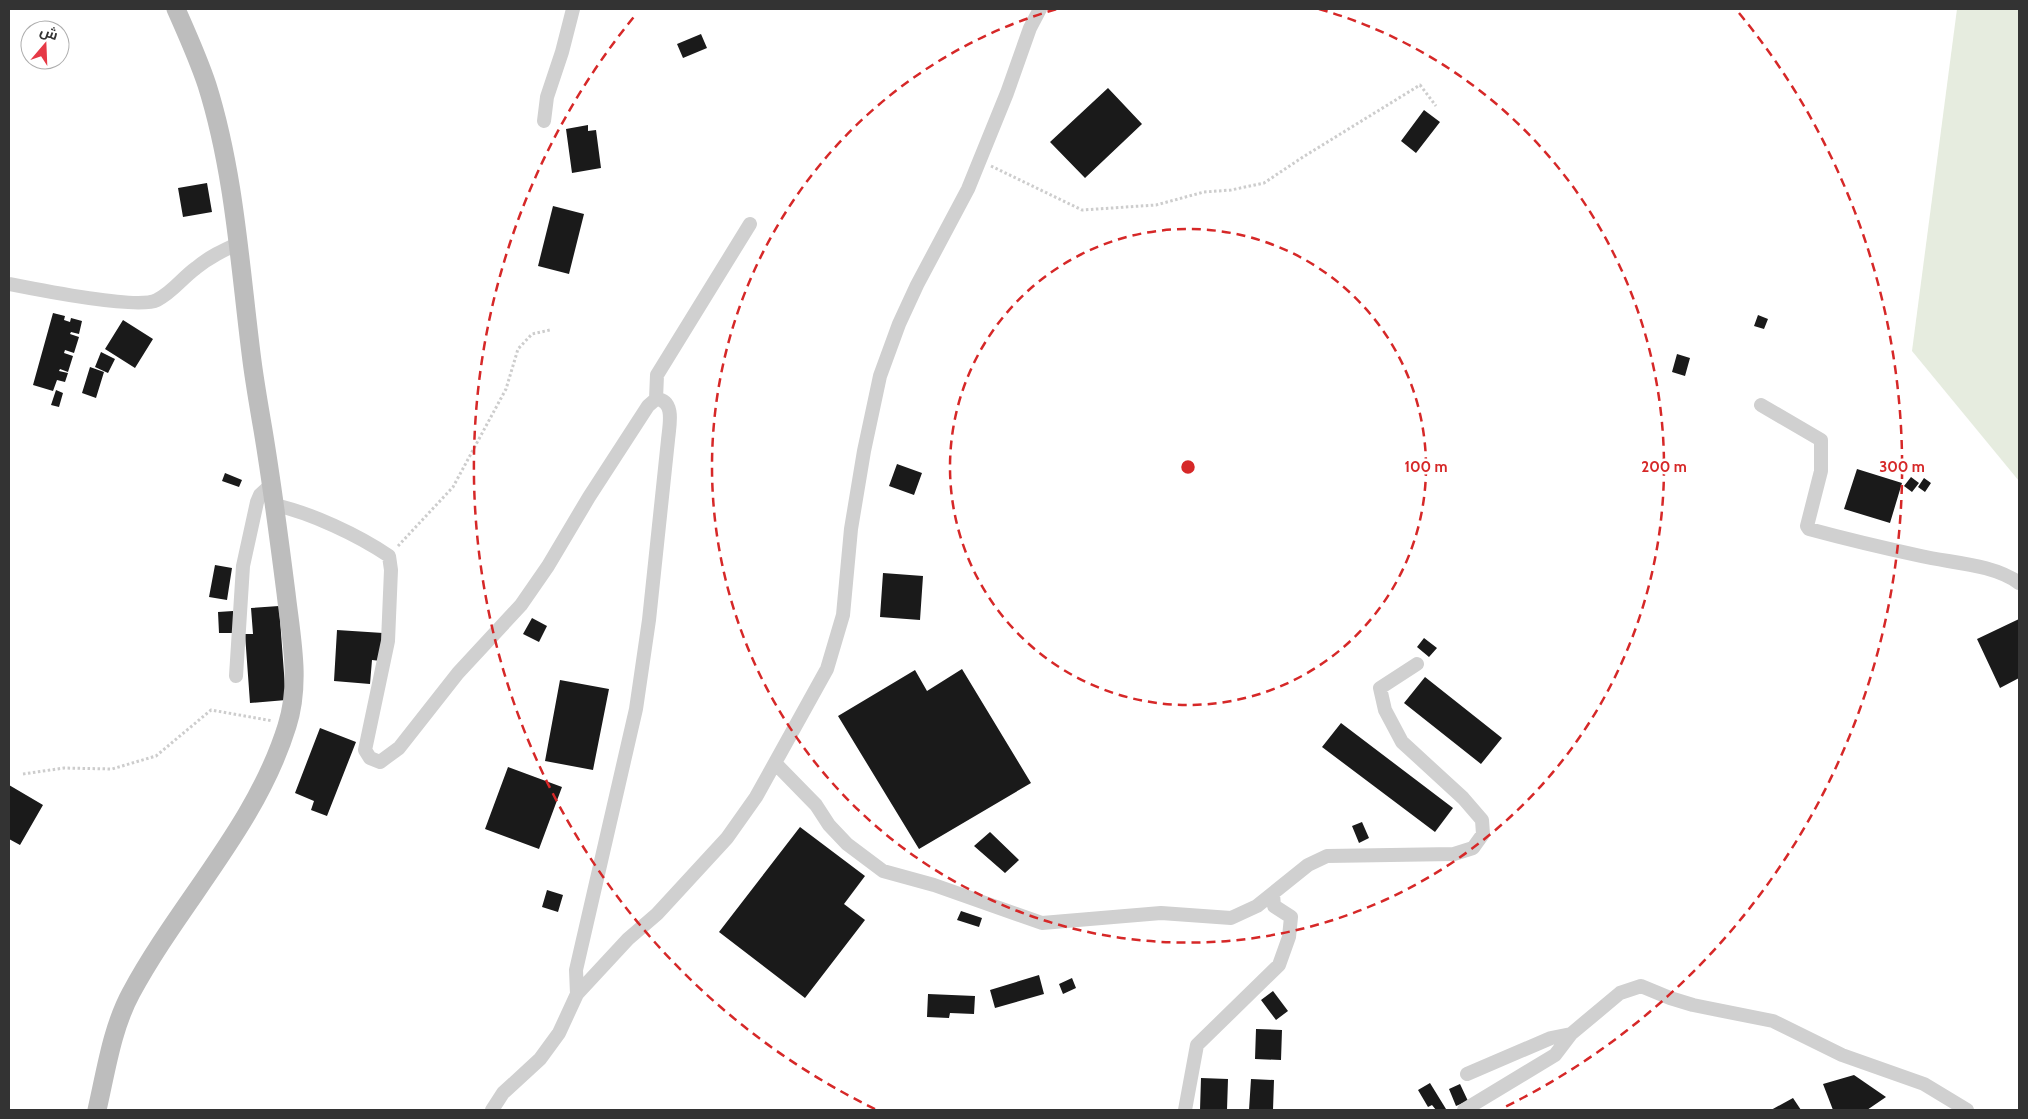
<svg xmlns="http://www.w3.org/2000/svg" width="2028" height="1119" font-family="Cabin,Cairo,sans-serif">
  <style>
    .green { fill: #e6ecdf }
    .building { fill: #1a1a1a }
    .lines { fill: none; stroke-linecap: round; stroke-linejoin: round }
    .path { stroke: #cdcdcd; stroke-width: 3; stroke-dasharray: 2.5 2.5; stroke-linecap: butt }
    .street { stroke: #d0d0d0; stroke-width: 14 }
    .secondary { stroke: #bdbdbd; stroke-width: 19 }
    .ring { fill: none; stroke: #d62828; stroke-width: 2.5; stroke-dasharray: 9 6 }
    .centre { fill: #d62828; stroke: #fff; stroke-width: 2.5 }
    .ring-label { font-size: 15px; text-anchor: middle; font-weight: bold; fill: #d62828; stroke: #fff; stroke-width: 5; stroke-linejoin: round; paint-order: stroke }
  </style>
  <rect width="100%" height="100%" fill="#fff"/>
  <path class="green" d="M 1957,9 L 2019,9 L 2019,481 L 1912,351 Z"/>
  <path class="building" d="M 701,34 L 707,48 L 683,58 L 677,44 Z
    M 1108,88 L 1142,124 L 1085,178 L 1050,142 Z
    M 1424,110 L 1440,122 L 1416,153 L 1401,141 Z
    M 588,125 L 588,131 L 596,130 L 601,168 L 572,173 L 566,129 Z
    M 207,183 L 212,212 L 183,217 L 178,188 Z
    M 553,206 L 584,214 L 569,274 L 538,266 Z
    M 53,313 L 65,316 L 64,320 L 70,322 L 71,318 L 82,321 L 79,334 L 71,332 L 70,334 L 79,337 L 74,353 L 65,350 L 64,353 L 73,356 L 68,372 L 60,369 L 59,371 L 68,373 L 65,382 L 57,380 L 53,391 L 33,385 Z
    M 1758,315 L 1768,319 L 1764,329 L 1754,326 Z
    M 123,320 L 153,339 L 135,368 L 105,349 Z
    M 101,352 L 115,359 L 108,373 L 95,367 Z
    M 1677,354 L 1690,358 L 1685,376 L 1672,372 Z
    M 90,367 L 104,372 L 96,398 L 82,393 Z
    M 56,390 L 63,393 L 59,407 L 51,405 Z
    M 897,464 L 922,473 L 914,495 L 889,486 Z
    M 1857,469 L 1902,483 L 1890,523 L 1844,509 Z
    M 225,473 L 242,480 L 239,487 L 222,481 Z
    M 1911,477 L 1919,483 L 1912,492 L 1904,486 Z
    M 1924,478 L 1931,483 L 1925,492 L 1918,487 Z
    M 215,565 L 232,568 L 227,600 L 209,597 Z
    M 883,573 L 923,576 L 920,620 L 880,617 Z
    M 279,606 L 286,700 L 250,703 L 245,634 L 253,634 L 251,608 Z
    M 233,611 L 234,633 L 219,633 L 218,612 Z
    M 532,618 L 547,626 L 539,642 L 523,634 Z
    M 2019,619 L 2019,678 L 2000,688 L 1977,639 Z
    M 337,630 L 383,633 L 381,661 L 372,660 L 370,684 L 334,681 Z
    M 1424,638 L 1437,648 L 1429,657 L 1417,647 Z
    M 962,669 L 1031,783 L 919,849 L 838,716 L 915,670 L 927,691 Z
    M 1425,677 L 1502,738 L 1481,764 L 1404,703 Z
    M 560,680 L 609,689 L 593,770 L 545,761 Z
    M 1341,723 L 1453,808 L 1435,832 L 1322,747 Z
    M 320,728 L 356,742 L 327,816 L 311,810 L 314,801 L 295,793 Z
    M 508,767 L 562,787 L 539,849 L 485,829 Z
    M 9,785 L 43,805 L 20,845 L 9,839 Z
    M 1362,822 L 1369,838 L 1359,843 L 1352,826 Z
    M 800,827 L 865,876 L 844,904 L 865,920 L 805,998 L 719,932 Z
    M 990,832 L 1019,860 L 1005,873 L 974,846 Z
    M 547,890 L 563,895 L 558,912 L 542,907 Z
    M 961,911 L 982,918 L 979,927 L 957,920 Z
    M 1039,975 L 1044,994 L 995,1008 L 990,990 Z
    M 1072,978 L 1076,988 L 1063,994 L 1059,984 Z
    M 1273,991 L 1288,1011 L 1276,1020 L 1261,1000 Z
    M 928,994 L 975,996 L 974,1014 L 950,1013 L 949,1018 L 927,1017 Z
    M 1256,1029 L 1282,1030 L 1281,1060 L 1255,1059 Z
    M 1854,1075 L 1886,1097 L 1867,1110 L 1833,1110 L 1823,1084 Z
    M 1201,1078 L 1228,1079 L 1227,1110 L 1200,1110 Z
    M 1251,1079 L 1274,1080 L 1273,1110 L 1249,1110 Z
    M 1430,1083 L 1446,1109 L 1444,1110 L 1436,1110 L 1432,1105 L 1428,1107 L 1418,1090 Z
    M 1460,1084 L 1468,1101 L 1456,1106 L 1449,1089 Z
    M 1793,1098 L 1801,1110 L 1771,1110 Z"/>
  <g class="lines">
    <path class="path" d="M 991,166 L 1082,210 L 1156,205 L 1204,192 L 1231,190 L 1264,183 L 1303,157 L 1420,85 L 1436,106
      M 398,546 L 453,487 L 506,389 L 518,349 L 532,334 L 550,330
      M 23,774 L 64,768 L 112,769 L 156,756 L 211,710 L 273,721"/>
    <path class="street" d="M 544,121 L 547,97 L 562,52 L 573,9
      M 9,284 C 34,289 138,310 157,300 C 173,292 182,278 196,268 C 209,257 224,250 239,243
      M 656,399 L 657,375 L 750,224
      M 1761,405 L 1821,440 L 1821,471 L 1807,526 L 1809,529 C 1846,539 1884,548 1921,556 C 1951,563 1993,564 2019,583
      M 275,505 C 311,513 358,535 389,556 L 391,570 L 388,641 L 365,750 L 370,758 L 380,762 L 399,748 L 458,673 L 521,605 L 548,566 L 589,497 L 648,406 L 656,399 C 676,400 669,427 668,440 L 649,620 L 636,709 L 576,970 L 577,994
      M 236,676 L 243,566 L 257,502 L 260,495 L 272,484
      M 775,763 L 816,805 L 829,825 L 847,844 L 883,871 L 934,885 L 1042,923 L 1161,913 L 1231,918 L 1257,906 L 1308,865 L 1327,856 L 1454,854 L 1473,848 L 1483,834 L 1482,820 L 1463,798 L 1402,742 L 1385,710 L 1380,688 L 1417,664
      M 1467,1074 L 1551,1038 L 1571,1034
      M 492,1110 L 503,1093 L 540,1059 L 559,1033 L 577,994 L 628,939 L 657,914 L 727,838 L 756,797 L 827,669 L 843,615 L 851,529 L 864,451 L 880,376 L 899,324 L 917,285 L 968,189 L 1007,93 L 1030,28 L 1040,9
      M 1185,1110 L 1197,1045 L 1279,965 L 1289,937 L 1291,917 L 1274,906 L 1273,894
      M 1464,1110 L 1555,1055 L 1571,1034 L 1620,993 L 1641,986 L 1670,998 L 1693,1005 L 1773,1021 L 1842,1055 L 1924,1084 L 1967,1110"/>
    <path class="secondary" d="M 97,1110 C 106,1071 112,1028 131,993 C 180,902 256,826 287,726 C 301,682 291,637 286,593 C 279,538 272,484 263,430 C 259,407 255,384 252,361 C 240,269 235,174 207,85 C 198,58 187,34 176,9"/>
  </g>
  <g class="ring">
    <circle cx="1188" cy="467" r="238"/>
    <path d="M1319 9A476 476 0 1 1 1057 9"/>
    <path d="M875 1109A714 714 0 0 1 637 13M1739 13A714 714 0 0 1 1501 1109"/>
  </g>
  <circle cx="1188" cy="467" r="8" class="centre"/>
  <g class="ring-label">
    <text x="1426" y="472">100 m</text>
    <text x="1664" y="472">200 m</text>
    <text x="1902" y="472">300 m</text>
  </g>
  <rect width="2028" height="1119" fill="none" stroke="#333333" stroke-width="20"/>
  <g transform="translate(45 45) rotate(19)"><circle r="24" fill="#ffffff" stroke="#adadad"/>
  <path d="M0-4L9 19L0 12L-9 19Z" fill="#e63946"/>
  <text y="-8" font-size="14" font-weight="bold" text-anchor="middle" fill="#333333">ش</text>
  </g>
</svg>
